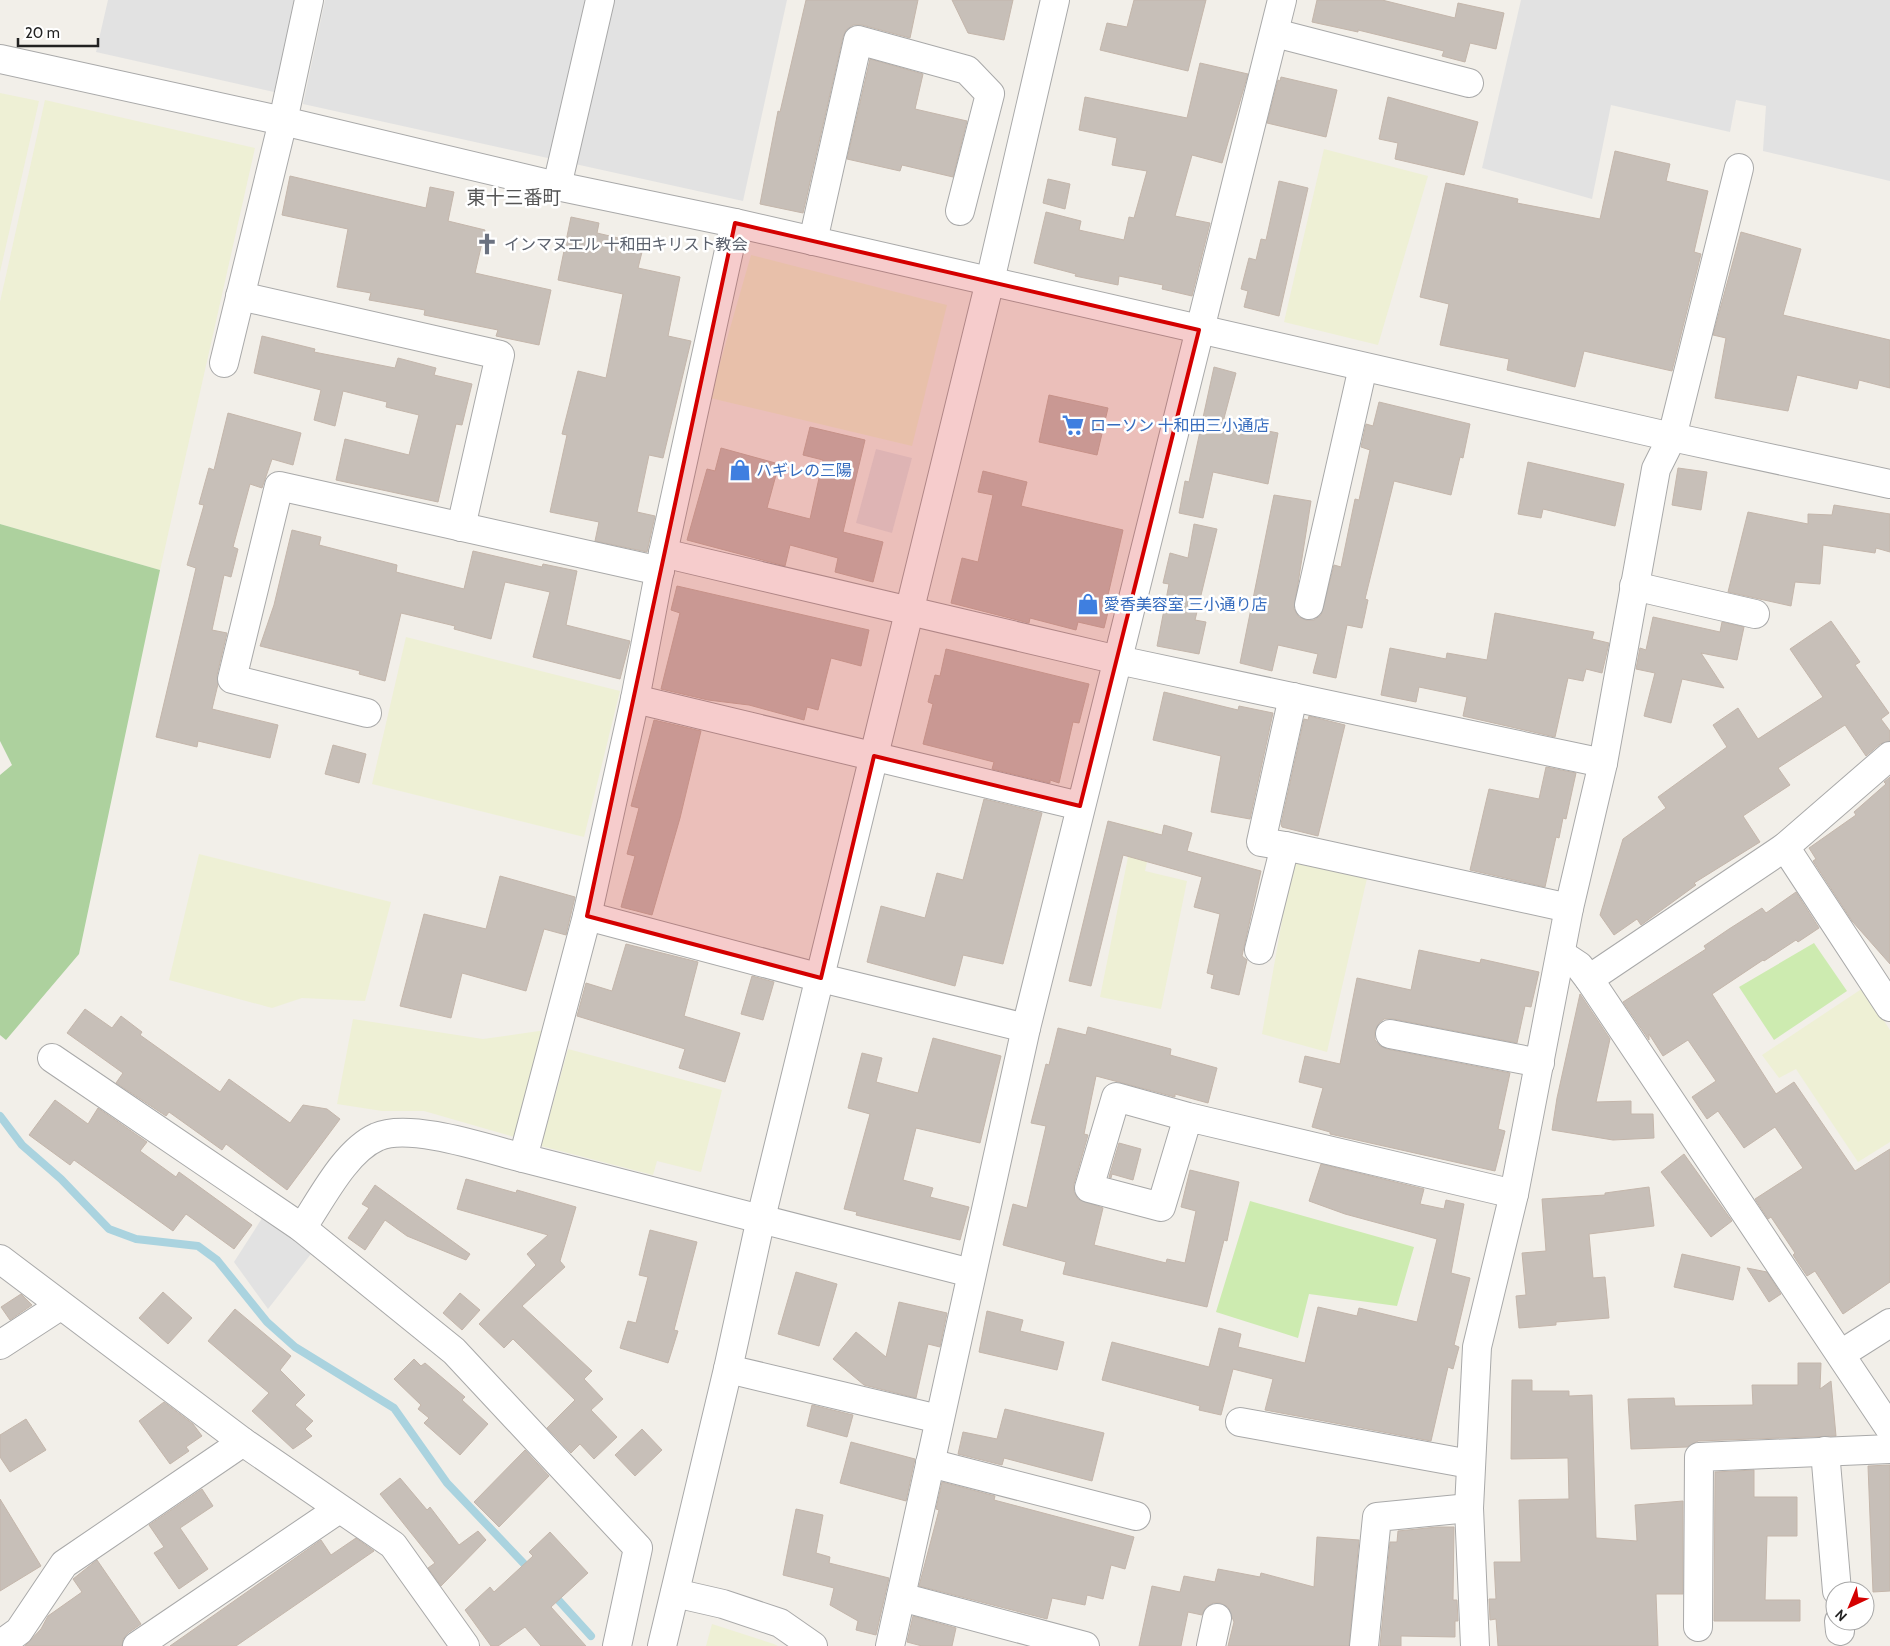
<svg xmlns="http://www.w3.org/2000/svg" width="1890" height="1646" font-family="Cabin,'Noto Sans JP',sans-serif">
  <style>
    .farmland { fill: #eef0d5 }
    .grass { fill: #cdebb0 }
    .forest { fill: #add19e }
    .parking { fill: #e2e2e2 }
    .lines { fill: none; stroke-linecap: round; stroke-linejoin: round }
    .stream { stroke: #aad3df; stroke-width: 8 }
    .building { fill: #c7bfb8; stroke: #c4b6ab }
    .minor-casing { stroke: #a9a9a9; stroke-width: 30 }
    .minor { stroke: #fff; stroke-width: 28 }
    .marked { fill: #d40000; fill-opacity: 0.2; stroke: #d40000; stroke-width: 4; stroke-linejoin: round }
    .labels { text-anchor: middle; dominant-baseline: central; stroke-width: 5; stroke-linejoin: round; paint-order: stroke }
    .worship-label { font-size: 16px; fill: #5b616d; stroke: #fff; text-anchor: start }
    .shop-label { font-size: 16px; fill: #366cbe; stroke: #fff; text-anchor: start }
    .quarter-label { font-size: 19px; fill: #555; stroke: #fff }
  </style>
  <rect width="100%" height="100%" fill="#f2efe9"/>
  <!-- farmland -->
  <g class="farmland">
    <path d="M0,93L39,101L0,272Z"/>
    <path d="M45,100L255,148L160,570L0,524V302Z"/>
    <path d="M1324,149L1428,176L1378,345L1284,322Z"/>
    <path d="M751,255L947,305L912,446L710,398Z"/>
    <path d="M406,637L620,691L584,837L372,784Z"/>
    <path d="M1134,827L1154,831L1145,871L1187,881L1161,1009L1100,997Z"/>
    <path d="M199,854L391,902L365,1001L302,998L272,1008L169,980Z"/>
    <path d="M1293,858L1368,874L1327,1052L1262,1034Z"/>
    <path d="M1863,988L1890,1030V1142L1858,1162L1796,1069L1779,1078L1762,1055Z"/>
    <path d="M353,1019L483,1039L546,1030L518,1138L424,1111H382L337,1104Z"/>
    <path d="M568,1049L722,1090L701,1172L657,1161L653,1175L541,1146Z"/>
    <path d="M712,1624L774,1644L778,1646H706Z"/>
  </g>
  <!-- grass -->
  <g class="grass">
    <path d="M1814,943L1847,991L1774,1040L1739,987Z"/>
    <path d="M1250,1201L1414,1247L1397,1306L1309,1294L1298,1338L1216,1312Z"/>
  </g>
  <!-- forest -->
  <path class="forest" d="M0,524L160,570L79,954L6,1040L0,1035V775L12,765L0,741Z"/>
  <!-- parking -->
  <g class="parking">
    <path d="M108,0H295L274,92L96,52Z"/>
    <path d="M325,0H787L743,201L303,104Z"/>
    <path d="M1521,0H1890V181L1763,151L1766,106L1736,100L1730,132L1611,105L1592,199L1482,168Z"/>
    <path d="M876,449L912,458L892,533L856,523Z"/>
    <path d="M266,1212L314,1250L268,1309L234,1262Z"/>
  </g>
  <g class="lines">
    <!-- stream -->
    <g class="stream">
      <path d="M0,1116L22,1145L61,1179L109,1229L136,1239L198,1246L217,1260L267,1322L295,1347L394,1408L447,1483L530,1570"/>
      <path d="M552,1593L591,1636"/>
    </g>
  </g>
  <!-- building -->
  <g class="building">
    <path d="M806,0H918L910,38L862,25H853L846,30L843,37L803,213L760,204L778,111L780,112Z"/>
    <path d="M952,0H1013L1004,40L968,33Z"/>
    <path d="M1134,0H1206L1188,71L1100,50L1107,23L1127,27Z"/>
    <path d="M1317,0H1382L1455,18L1458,3L1504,13L1496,49L1470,43L1465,62L1442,56L1444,51L1358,30V32L1312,22Z"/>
    <path d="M870,59L923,74L915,109L967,121L953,177L902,165L900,171L847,159Z"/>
    <path d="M1200,63L1248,74L1222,163L1192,155L1175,216L1210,223L1192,296L1162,289L1163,285L1119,276L1118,285L1075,276L1076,274L1034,263L1046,212L1081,221L1079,230L1124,240L1129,217L1134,218L1147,171L1112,165L1117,138L1079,130L1085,97L1187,118Z"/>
    <path d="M1281,77L1337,90L1326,137L1267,123L1278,80L1280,81Z"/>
    <path d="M1388,97L1478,122L1464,175L1395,159L1398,143L1379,139Z"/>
    <path d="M1615,151L1670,164L1666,181L1708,191L1694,252L1701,254L1672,371L1584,351L1575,387L1507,370L1509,359L1440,345L1449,304L1420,297L1446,183L1518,199L1517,203L1600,219Z"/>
    <path d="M290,176L426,208L430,187L454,192L448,221L485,230L475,273L551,290L539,345L496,336L498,330L424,315L425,310L369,300L371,293L337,287L348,229L282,215Z"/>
    <path d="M1048,179L1070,184L1065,209L1043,203Z"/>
    <path d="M1279,181L1308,188L1279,316L1244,307L1248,291L1241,289L1249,258L1256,260L1261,239L1266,240Z"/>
    <path d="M571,217L599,223L597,233L644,244L638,268L680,277L668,336L691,341L663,458L649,455L637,512L655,516L647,552L595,541L599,522L550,512L567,435L562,434L578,371L606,378L623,294L558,280Z"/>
    <path d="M1741,232L1801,249L1783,315L1890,340V388L1859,380L1857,389L1797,375L1788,411L1715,398L1726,338L1713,335Z"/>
    <path d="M262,336L315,349L314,352L395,368L398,358L436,368L434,375L472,384L462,425L456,424L438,502L336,480L345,439L409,455L419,415L386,407L387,402L343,391L335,426L314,420L321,390L254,373Z"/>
    <path d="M1214,367L1236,373L1223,422L1278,433L1268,484L1213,472L1203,518L1179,513L1185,481L1189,482Z"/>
    <path d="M1049,395L1108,408L1097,455L1039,442Z"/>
    <path d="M1379,402L1470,424L1463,458L1460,457L1451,495L1394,481L1365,599L1368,600L1362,628L1347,625L1336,678L1313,673L1318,654L1278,645L1272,671L1240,663L1274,495L1311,501L1294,609L1299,617L1306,620H1314L1321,615L1334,565L1341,567L1355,499L1359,500L1370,450L1361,447L1366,424L1373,426Z"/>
    <path d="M228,413L301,433L293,465L272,459L262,488L250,484L233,547L238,549L231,577L224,575L212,630L227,633L217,675L218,684L212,709L278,725L270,758L198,741L197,747L156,737L196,568L187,565L204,505L199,504L209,468L214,470Z"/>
    <path d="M810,427L865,440L843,532L883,542L873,582L835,572L838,558L790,545L785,566L687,540L707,469L715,471L721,448L779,464L767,508L810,519L823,460L803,455Z"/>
    <path d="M1528,462L1624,484L1615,526L1543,509L1541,518L1518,514Z"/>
    <path d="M1678,468L1707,472L1701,510L1672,505Z"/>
    <path d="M983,471L1027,482L1021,506L1123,530L1108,595L1112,596L1104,628L1078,622L1076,630L1030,618L1029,623L951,603L962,558L978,562L993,495L978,492Z"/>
    <path d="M1834,505L1890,514V552L1876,548L1875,553L1823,545L1820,584L1795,582L1791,606L1728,592L1748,512L1808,524V514L1832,515Z"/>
    <path d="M1194,524L1217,529L1195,620L1206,622L1199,654L1157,646L1169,584L1163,583L1170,553L1188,558Z"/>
    <path d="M292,530L321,537L319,545L397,565L396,572L464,589L473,551L542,567L543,564L577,571L566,625L630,641L620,679L533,657L550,592L505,582L491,639L454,629L455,626L401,613L385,681L359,674L360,671L260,646L274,605Z"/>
    <path d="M677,586L869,630L861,666L831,658L818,710L807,707L804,720L749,705L708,700L661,689L680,613L671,610Z"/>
    <path d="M1495,613L1594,632L1592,639L1609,643L1602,673L1586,669L1583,681L1568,678L1555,737L1463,716L1467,697L1419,687L1416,702L1381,695L1390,648L1446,659L1447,653L1487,660Z"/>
    <path d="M1653,617L1720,632L1722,622L1744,627L1737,660L1701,653L1724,688L1682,679L1671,723L1644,716L1655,673L1636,669L1640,648L1646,650Z"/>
    <path d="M1831,621L1860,662L1855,665L1889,713L1881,719L1890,731V741L1880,744L1866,756L1845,725L1778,768L1790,785L1743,816L1760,842L1694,883L1696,885L1641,925L1637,919L1614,935L1600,915L1623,839L1666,808L1658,797L1727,747L1713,725L1738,708L1758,739L1823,697L1790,649Z"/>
    <path d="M946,649L1089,684L1079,723L1073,722L1059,783L1050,780V783L992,769L994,762L923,744L933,704L928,702L935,675L940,676Z"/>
    <path d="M1164,692L1238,710L1239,706L1273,713L1250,819L1211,812L1221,756L1153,740Z"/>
    <path d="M1309,716L1345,725L1318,836L1282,827L1281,824L1304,719L1308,720Z"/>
    <path d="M654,720L701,731L680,818L652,915L621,907L635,856L627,854L639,808L631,806Z"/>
    <path d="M333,745L366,754L359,783L325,774Z"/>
    <path d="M1546,767L1576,773L1566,819L1563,818L1559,838L1556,837L1545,887L1470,870L1489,789L1539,799Z"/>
    <path d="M1890,777V964L1852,921L1813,861L1816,859L1809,848L1856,815L1854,812L1886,784L1884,782Z"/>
    <path d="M984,799L1042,813L1003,964L963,955L955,986L867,962L881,906L925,918L937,873L963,880Z"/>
    <path d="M1108,821L1162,835L1164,825L1192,833L1187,851L1261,871L1242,956L1247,960L1239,995L1211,988L1214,975L1207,973L1220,914L1194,907L1202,877L1123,855L1091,986L1069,981Z"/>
    <path d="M500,876L575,897L566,935L544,929L526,991L462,973L451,1018L400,1006L424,914L486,929Z"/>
    <path d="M1796,892L1819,928L1798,942L1796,940L1764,961L1763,960L1712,994L1776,1094L1794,1082L1855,1171L1890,1149V1282L1843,1314L1815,1271L1807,1276L1793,1255L1795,1253L1771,1217L1768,1219L1755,1199L1803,1168L1775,1127L1744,1148L1718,1111L1707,1119L1692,1097L1716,1081L1688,1040L1663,1056L1649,1034V1040L1623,1002L1706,949L1704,946L1729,929L1762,908L1766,913Z"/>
    <path d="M626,944L698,962L684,1016L740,1033L725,1082L679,1068L685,1049L577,1016L586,983L612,991Z"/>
    <path d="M1419,950L1480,963L1481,959L1539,972L1531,1007L1525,1006L1517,1043L1393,1019H1384L1379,1023L1375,1031V1040L1380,1046L1387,1049L1510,1073L1498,1129L1505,1131L1495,1171L1330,1134V1132L1312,1127L1323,1088L1299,1082L1305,1056L1340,1064L1357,978L1411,990Z"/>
    <path d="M752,976L774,982L763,1020L741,1014Z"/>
    <path d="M1580,994L1610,1039L1596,1102L1631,1101V1114H1653L1654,1138L1613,1140L1552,1130L1557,1098Z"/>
    <path d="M85,1009L112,1028L121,1016L142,1032L140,1035L220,1092L229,1079L290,1123L303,1105L327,1109L340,1119L287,1190L226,1144L222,1150L169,1112L166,1116L116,1083L123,1073L67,1033Z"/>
    <path d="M1088,1027L1171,1049L1170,1055L1217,1068L1208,1103L1175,1094V1097L1096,1076L1084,1134L1088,1135L1074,1184V1192L1078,1199L1103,1208L1094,1245L1166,1263L1167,1259L1185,1263L1196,1211L1181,1207L1190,1170L1239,1182L1227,1241L1224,1240L1207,1307L1063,1274L1066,1262L1003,1245L1013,1204L1027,1208L1046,1126L1031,1123L1046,1064L1049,1065L1058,1028L1086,1035Z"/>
    <path d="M933,1038L1001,1056L980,1143L916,1128L903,1180L933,1188L930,1197L969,1207L960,1240L856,1215L857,1212L844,1209L870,1114L848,1108L862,1053L882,1058L876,1082L918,1093Z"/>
    <path d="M55,1100L88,1124L98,1108L147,1142L140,1151L176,1177L179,1172L252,1225L234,1249L186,1214L173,1231L74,1160L70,1165L29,1135Z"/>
    <path d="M1119,1143L1141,1149L1133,1180L1112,1174L1111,1178L1109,1177Z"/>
    <path d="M1684,1154L1732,1221L1711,1237L1661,1172Z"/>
    <path d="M1321,1164L1424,1189L1420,1204L1444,1209L1446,1200L1464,1204L1451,1273L1470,1278L1454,1345L1459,1347L1453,1369L1448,1367L1431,1441L1265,1410L1273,1379L1233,1369L1221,1415L1199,1410L1200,1406L1102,1380L1112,1342L1209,1367L1219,1328L1241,1334L1238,1347L1305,1363L1318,1307L1357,1316L1359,1308L1417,1322L1437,1239L1345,1214L1309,1201Z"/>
    <path d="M466,1179L516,1193L517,1190L576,1207L560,1261L565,1267L522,1306L592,1371L584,1379L603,1399L591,1410L617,1437L594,1459L580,1444L571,1453L547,1428L575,1400L513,1339L504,1348L479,1324L536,1265L527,1254L548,1235L457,1209Z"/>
    <path d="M375,1185L470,1254L466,1260L407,1236L385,1220L365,1250L348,1238L369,1208L362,1204Z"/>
    <path d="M1649,1187L1654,1226L1589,1234L1593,1278L1605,1277L1609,1318L1556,1322V1325L1519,1328L1516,1296L1526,1295L1522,1253L1546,1251L1542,1199L1605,1195V1193Z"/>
    <path d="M650,1230L697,1242L674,1330L678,1331L668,1363L620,1348L628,1321L636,1323L648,1277L639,1275Z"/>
    <path d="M1682,1254L1740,1267L1733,1300L1674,1287Z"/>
    <path d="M1747,1268L1767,1272L1781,1294L1769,1302Z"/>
    <path d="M796,1272L837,1284L819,1346L778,1334Z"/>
    <path d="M163,1292L192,1318L168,1344L139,1318Z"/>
    <path d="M460,1293L480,1310L462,1330L443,1313Z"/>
    <path d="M21,1294L32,1305L10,1320L1,1307Z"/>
    <path d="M899,1302L947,1313L940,1347L928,1344L916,1398L864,1385L833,1359L856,1332L886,1357Z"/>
    <path d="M235,1309L291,1356L280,1370L305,1395L295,1405L313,1421L305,1429L312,1436L293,1449L252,1411L269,1393L208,1341Z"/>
    <path d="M987,1311L1023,1320L1020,1331L1064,1342L1057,1370L979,1352Z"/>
    <path d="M414,1359L421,1366L425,1363L465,1397L462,1400L488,1424L460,1455L424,1423L429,1418L418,1409L421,1405L394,1379Z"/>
    <path d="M1798,1363H1821L1820,1389L1831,1381L1836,1436L1698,1441L1687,1447L1631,1449L1628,1399L1674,1398L1675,1406L1753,1405L1752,1385H1798Z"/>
    <path d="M1512,1380H1532V1391H1569V1396L1592,1395L1596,1538L1637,1541L1635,1505L1683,1501V1594H1656L1658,1646H1498L1496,1619L1490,1620L1489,1599H1496L1494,1562H1521L1519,1500L1569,1499L1568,1458L1511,1459Z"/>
    <path d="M164,1402L193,1424L202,1436L186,1447L189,1451L170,1464L139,1421Z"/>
    <path d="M812,1405L853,1415L847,1437L807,1426Z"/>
    <path d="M1005,1409L1104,1433L1092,1481L1004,1458L1002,1465L958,1454L963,1432L997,1439Z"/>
    <path d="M26,1419L46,1450L10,1472L0,1457V1435Z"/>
    <path d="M642,1429L662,1450L635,1476L615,1455Z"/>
    <path d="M851,1442L915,1459L906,1501L840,1483Z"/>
    <path d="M525,1450L549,1476L499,1527L474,1502Z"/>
    <path d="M1890,1465V1591L1873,1592L1868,1466Z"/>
    <path d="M1754,1470V1497H1797V1536H1767L1765,1600H1800V1621H1714L1715,1472Z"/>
    <path d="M400,1478L427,1510L430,1507L459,1545L478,1531L486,1540L441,1586L428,1568L435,1563L380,1494Z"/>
    <path d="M942,1482L995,1496L994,1500L1134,1537L1125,1569L1111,1565L1103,1599L1087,1595L1085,1605L1052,1598L1047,1619L919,1586L939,1510L936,1509Z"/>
    <path d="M202,1489L213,1506L180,1528L208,1569L179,1589L154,1553L164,1547L149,1525Z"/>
    <path d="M0,1499L41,1566L0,1591Z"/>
    <path d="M796,1509L823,1515L816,1553L830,1557L829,1563L889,1578L876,1635L856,1630L858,1621L830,1605L834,1588L783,1575Z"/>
    <path d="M1437,1527H1454L1453,1600H1457L1458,1621H1455V1637L1401,1636V1646H1380L1390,1542H1397L1398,1531Z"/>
    <path d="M550,1532L588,1573L551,1607L586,1646H541L525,1627L498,1646H491L465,1610L490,1587L494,1592L533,1556L529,1552Z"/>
    <path d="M1317,1537L1359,1540L1349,1646H1228L1234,1622L1228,1607L1220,1603H1213L1206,1607L1202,1615L1188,1612L1181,1646H1139L1152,1586L1180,1592L1184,1576L1215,1582L1218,1569L1260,1577L1261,1573L1314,1587Z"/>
    <path d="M356,1538L374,1551L236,1646H170L321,1540L331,1555Z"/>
    <path d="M97,1560L141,1624L128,1633L123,1639L122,1646H25L41,1629L48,1616L82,1592L73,1579Z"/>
    <path d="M913,1616L956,1628L952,1646H922L907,1642Z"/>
  </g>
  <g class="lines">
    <!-- minor casing -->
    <g class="minor-casing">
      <g id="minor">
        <path d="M1275,33L1469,83"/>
        <path d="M0,59L283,121L557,186L735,223L1672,437L1890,484"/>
        <path d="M557,186L600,0"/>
        <path d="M735,223L663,553L635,699L587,916L523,1158L971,1273"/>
        <path d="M813,241L858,40L967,70L990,94L960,211"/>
        <path d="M240,296L500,355L461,527"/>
        <path d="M224,363L283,121L309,0"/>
        <path d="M663,553L1118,660L1603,763"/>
        <path d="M1634,586L1755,614"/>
        <path d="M1309,605L1363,367"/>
        <path d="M635,699L1080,806"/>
        <path d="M367,713L232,679L279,486L660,571"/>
        <path d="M1285,846L1261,842L1293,697"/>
        <path d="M1785,847L1890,1007"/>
        <path d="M587,916L821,978L1026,1028"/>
        <path d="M1259,950L1285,846L1569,908"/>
        <path d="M1561,954L1579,966L1589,979L1890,1429"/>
        <path d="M1589,979L1785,847L1890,756"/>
        <path d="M1390,1034L1540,1063"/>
        <path d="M52,1058L302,1228L454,1351L638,1548L617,1646"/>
        <path d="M1188,1117L1161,1207L1089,1188L1116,1097L1188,1117L1514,1194"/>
        <path d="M302,1228C321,1200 345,1151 377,1137C409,1122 488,1149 523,1158"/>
        <path d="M0,1259L243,1442L393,1545L465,1646"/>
        <path d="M0,1345L60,1306"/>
        <path d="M1841,1354L1890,1323"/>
        <path d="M728,1369L939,1419"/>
        <path d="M1240,1422L1470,1464"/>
        <path d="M1825,1451L1837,1591"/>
        <path d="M930,1463L1136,1516"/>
        <path d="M675,1593L723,1604L780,1623L813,1646"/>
        <path d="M901,1597L1085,1646"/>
        <path d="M1839,1621L1840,1631"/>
        <path d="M1698,1627L1699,1457L1890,1449"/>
        <path d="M0,1645L19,1631L64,1564L243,1442"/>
        <path d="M137,1646L339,1509"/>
        <path d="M662,1646L728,1369L761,1218L990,281L1055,0"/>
        <path d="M890,1646L1026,1028L1282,0"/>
        <path d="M1211,1646L1217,1618"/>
        <path d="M1364,1646L1377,1517L1469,1508"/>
        <path d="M1475,1646L1469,1508L1477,1347L1514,1194L1569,908L1603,763L1656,469L1672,437L1739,168"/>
      </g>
    </g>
    <!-- minor -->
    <use href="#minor" class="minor"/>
  </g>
  <!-- marked area -->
  <path class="marked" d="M735,223L1199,330L1080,806L874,756L821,978L587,916Z"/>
  <!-- icons -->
  <defs>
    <g id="church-bare" transform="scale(1.725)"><path d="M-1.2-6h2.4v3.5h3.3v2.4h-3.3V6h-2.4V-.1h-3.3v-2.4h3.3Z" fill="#6b7280" stroke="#fff" stroke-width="2.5" paint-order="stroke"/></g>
    <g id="supermarket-bare" transform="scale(1.725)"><path d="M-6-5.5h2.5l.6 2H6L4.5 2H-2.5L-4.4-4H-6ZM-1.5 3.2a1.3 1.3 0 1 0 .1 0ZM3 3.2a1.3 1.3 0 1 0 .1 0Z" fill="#3f7fe0" stroke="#fff" stroke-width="2.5" paint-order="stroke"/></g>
    <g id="shop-bare" transform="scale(1.725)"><path d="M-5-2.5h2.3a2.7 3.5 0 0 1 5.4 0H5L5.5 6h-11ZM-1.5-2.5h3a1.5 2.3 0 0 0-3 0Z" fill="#3f7fe0" stroke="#fff" stroke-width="2.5" paint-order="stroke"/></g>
  </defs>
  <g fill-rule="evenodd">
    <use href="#church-bare" x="487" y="244"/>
    <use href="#supermarket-bare" x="1073" y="425"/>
    <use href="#shop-bare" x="740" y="470"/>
    <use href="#shop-bare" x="1088" y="604"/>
  </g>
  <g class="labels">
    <!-- worship labels -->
    <g class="worship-label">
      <text x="504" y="244">インマヌエル 十和田キリスト教会</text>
    </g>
    <!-- shop labels -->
    <g class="shop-label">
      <text x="1090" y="425">ローソン 十和田三小通店</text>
      <text x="756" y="470">ハギレの三陽</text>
      <text x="1104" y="604">愛香美容室 三小通り店</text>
    </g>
    <!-- quarter labels -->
    <g class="quarter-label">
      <text x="514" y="197">東十三番町</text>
    </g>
  </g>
  <!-- north arrow -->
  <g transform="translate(1850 1606) rotate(224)"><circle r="24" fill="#ffffff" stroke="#a7a7a7"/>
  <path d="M0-4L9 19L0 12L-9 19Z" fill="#d40000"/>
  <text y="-8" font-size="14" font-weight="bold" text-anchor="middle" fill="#222222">N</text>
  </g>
  <!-- scale -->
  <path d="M18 38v8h80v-8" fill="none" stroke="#222222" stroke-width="2.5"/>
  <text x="25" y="38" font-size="15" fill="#222222" stroke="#ffffff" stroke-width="4" paint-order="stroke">20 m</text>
</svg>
